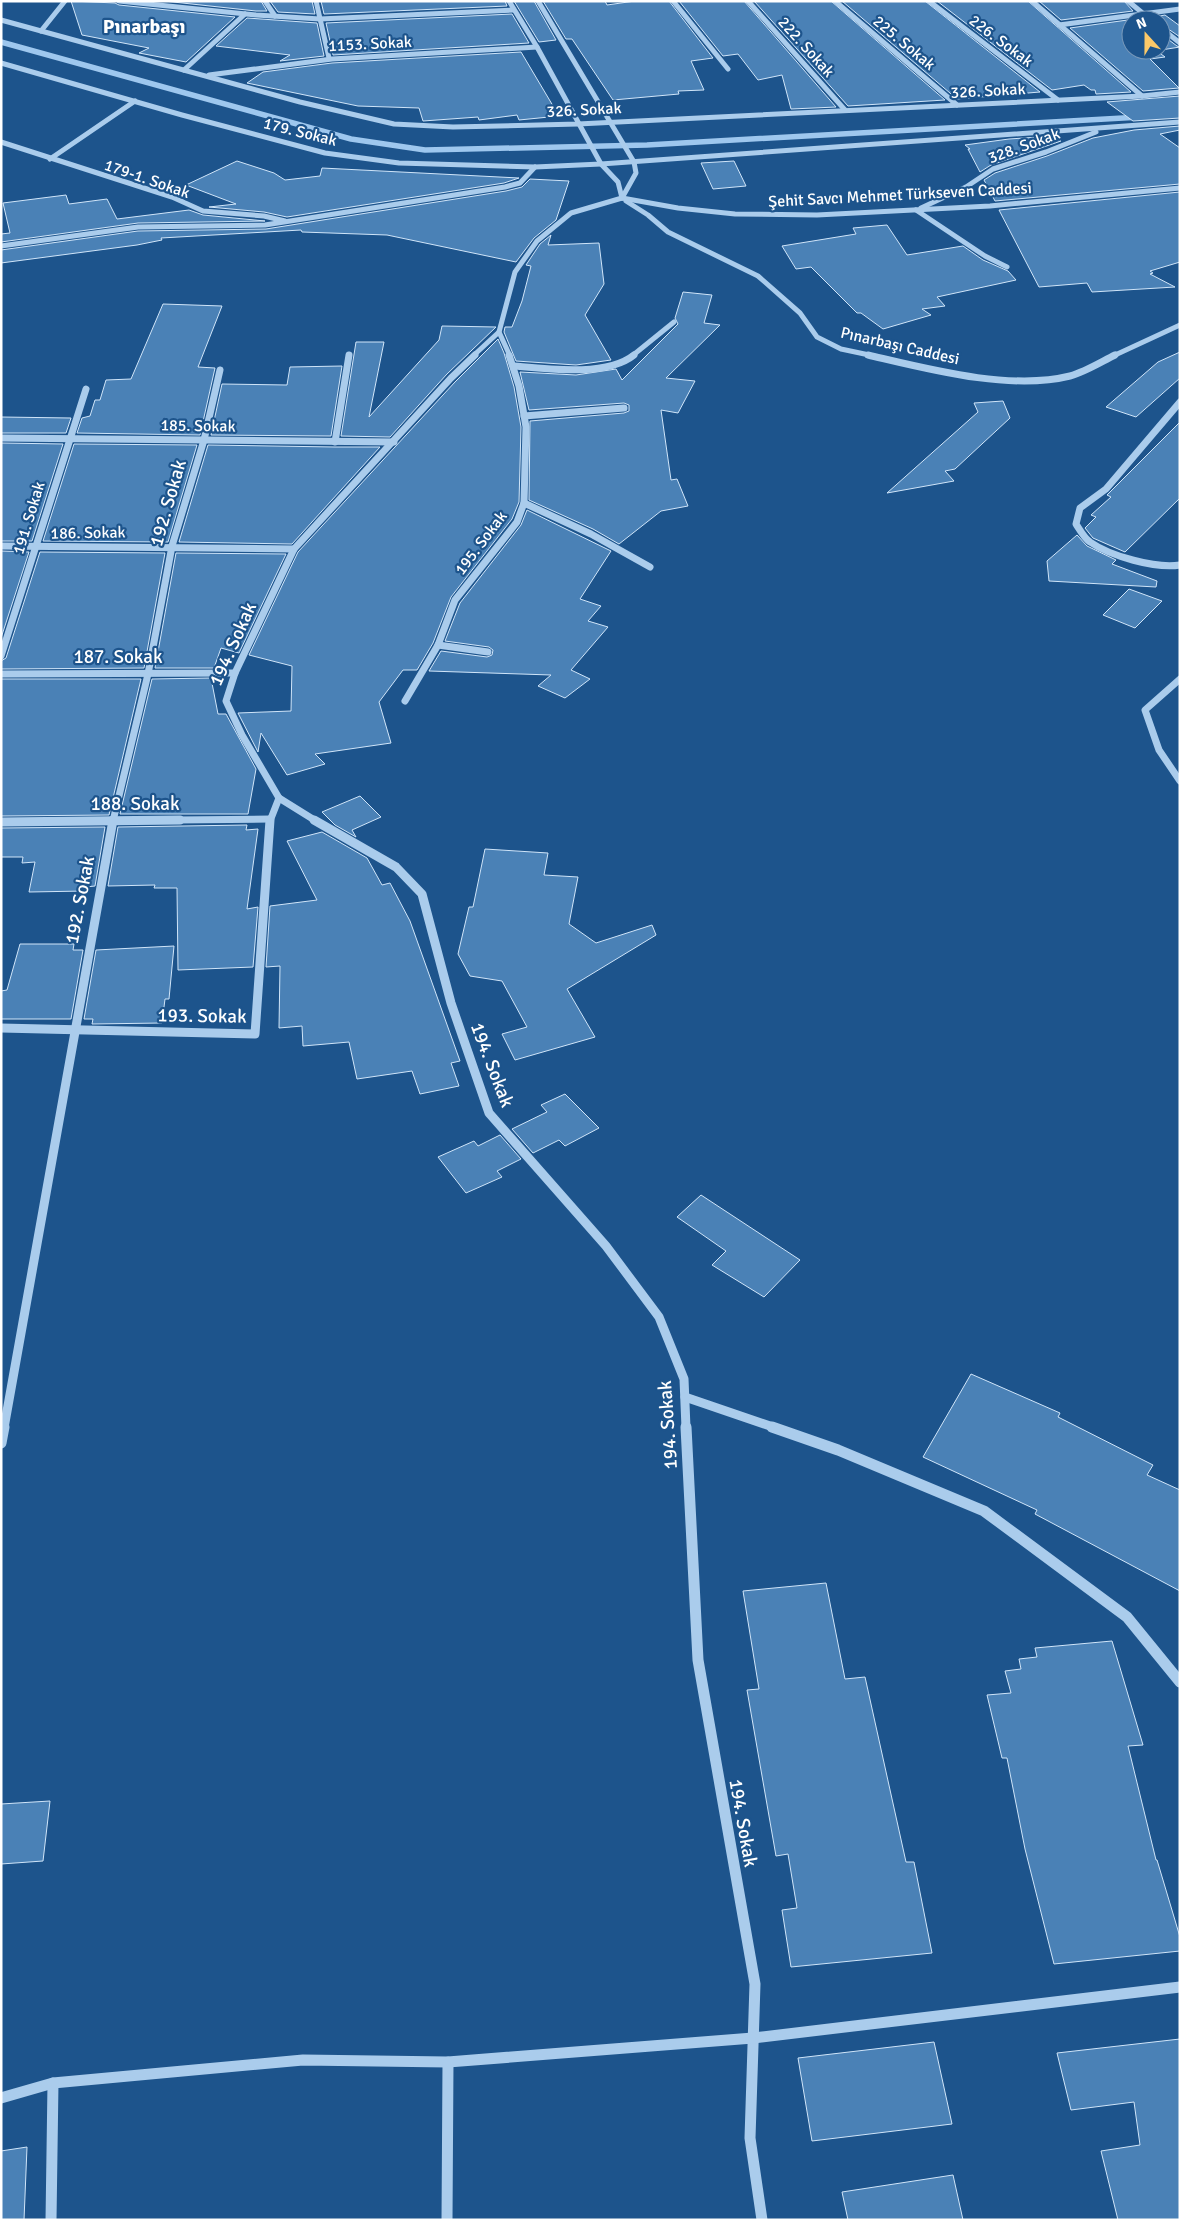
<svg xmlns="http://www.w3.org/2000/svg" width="1181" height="2221" font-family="Signika,sans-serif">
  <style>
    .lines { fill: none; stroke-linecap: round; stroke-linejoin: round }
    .stream { stroke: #9ec7ee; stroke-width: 5.5 }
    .building { fill: #4a81b6; stroke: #d0e5f9 }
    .minor-far3 { stroke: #aaccec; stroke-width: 5 }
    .minor-far2 { stroke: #aaccec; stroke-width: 7 }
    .minor-far1 { stroke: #aaccec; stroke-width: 9 }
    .minor { stroke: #aaccec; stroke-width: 11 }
    .labels { text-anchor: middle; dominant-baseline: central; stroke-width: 4.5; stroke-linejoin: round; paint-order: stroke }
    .far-street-label { font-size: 16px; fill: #fff; stroke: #1d548c }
    .street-label { font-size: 19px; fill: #fff; stroke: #1d548c }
    .far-district-label { font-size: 20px; font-weight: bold; fill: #fff; stroke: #1d548c }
  </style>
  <rect width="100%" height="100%" fill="#1d548c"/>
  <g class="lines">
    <!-- stream -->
    <path class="stream" d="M1,42L351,139L425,150L647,145L1141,117"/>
  </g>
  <!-- building -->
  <g class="building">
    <path d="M71,1L115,3L119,5L235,17L186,62L139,53L149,48L82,35Z"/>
    <path d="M164,1H261L267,11H256Z"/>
    <path d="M270,1H312L315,14L278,12Z"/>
    <path d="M321,1H505L507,6L324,14Z"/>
    <path d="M514,1H534L556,40L539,42Z"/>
    <path d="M543,1H605L607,5L635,1H669L713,58L691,61L704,90L678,91L679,94L613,100L572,39H566Z"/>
    <path d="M679,1H744L836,107L791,109L782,75L758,80L738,54L723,56Z"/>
    <path d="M754,1H831L945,100L848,106Z"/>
    <path d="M842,1H925L1040,92L957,99Z"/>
    <path d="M937,1H1028L1131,92L1096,94L1095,90H1091L1084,85L1052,90Z"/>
    <path d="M1039,1H1124L1133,11L1061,20Z"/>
    <path d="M512,14L529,43L333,55L326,23Z"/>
    <path d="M1165,15L1180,26V37L1161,24V20H1155L1154,17Z"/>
    <path d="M247,18L317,23L324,56L280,61L290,55L216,46Z"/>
    <path d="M1142,18L1144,20H1131V50H1161L1157,51L1165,57L1150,59L1179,88L1143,91L1070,28Z"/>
    <path d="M1161,34L1177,46L1180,47L1161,50Z"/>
    <path d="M521,52L559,116L519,120L517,115L479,120L478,117L423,121L419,108L358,106L247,83L263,72L332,63Z"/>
    <path d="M1180,96V118L1133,121L1107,102Z"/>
    <path d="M1180,126V130L1160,134L1180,148V184L995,201L984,180L995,173L1047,156L1093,138L1134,130Z"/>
    <path d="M1054,136L1061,141L991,165L980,172L968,149H970L965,145L1009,139Z"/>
    <path d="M237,161L274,173L285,180L320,176L322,168L519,178L504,183L287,217L264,212L209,207L236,204L186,185Z"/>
    <path d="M734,161L746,186L713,189L701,163Z"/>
    <path d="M530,179L569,181L556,220L534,238L516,262L387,235L302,232L301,230L161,238L162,240L137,245L1,263V250L138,231L266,229L506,191L522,187Z"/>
    <path d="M1180,192V262L1150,271L1153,273L1150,274L1175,287L1092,292L1087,283L1039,287L999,210Z"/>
    <path d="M66,195L69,204L107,199L117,219L189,210L203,215L265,221L138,223L1,242V234L10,233L3,203Z"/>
    <path d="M887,225L907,255L963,246L983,260L1008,271L1016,280L937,297L945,306L922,309L931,315L883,329L861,313H857L811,267L796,269L782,246L856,234L853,228Z"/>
    <path d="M551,235L548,245L599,243L604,284L585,315L611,360L576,365L516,361L504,332L505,327H512L522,301L531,266L526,265L540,244Z"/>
    <path d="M683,292L712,295L704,323L720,325L666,378L695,381L678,413L661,410L671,480L677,479L688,506L661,511L619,544L593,529L529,500L530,421L624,413L629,411V405L624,403L529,410L520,372L576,375L616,369L622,380L678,324L675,318Z"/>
    <path d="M163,304L222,306L198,367L215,368L200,435L77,433L82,418L90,416L95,400H100L106,380L131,379Z"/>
    <path d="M442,326L496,327L447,374L390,437L341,436L356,342H384L369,417L439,340Z"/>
    <path d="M498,339L504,353L514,387L521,427L519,502L512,519L451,597L433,643L417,670H403L379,702L391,743L315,754L325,764L287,775L261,733L258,752L238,713L291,711L292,666L249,655L298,552L455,382Z"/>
    <path d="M1180,352V378L1136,417L1106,407L1158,362Z"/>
    <path d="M342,366L331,436L211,435L222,384L287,385L290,367Z"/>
    <path d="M1003,401L1010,418L955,469L945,471L954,481L887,493L978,412L974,403Z"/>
    <path d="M1,417L71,418L66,433H1Z"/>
    <path d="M1180,422V498L1125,552L1093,538L1085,528L1096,517L1091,515L1111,497L1107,495Z"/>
    <path d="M1,443L63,444L32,541H1Z"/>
    <path d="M74,444L197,445L168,542L43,541Z"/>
    <path d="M208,445L335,447H380L292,544L179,542Z"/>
    <path d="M527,510L611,551L580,599L601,606L588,621L608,627L571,670L590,679L565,698L538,686L551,675L429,671L441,651L487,657L492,655L493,650L489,647L445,641L460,603L521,525Z"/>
    <path d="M1077,535L1087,546L1116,560L1112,564L1157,581L1156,587L1049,581L1047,561Z"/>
    <path d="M1,551L29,552L1,638Z"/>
    <path d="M40,552L165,553L144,668L1,669V661L6,658Z"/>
    <path d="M176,553L286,554L239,653L221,648L214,668H155Z"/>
    <path d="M1129,589L1162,601L1135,628L1103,615Z"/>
    <path d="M211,678L218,714H226L256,769L248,814H120L152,679Z"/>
    <path d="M1,679H141L109,815L1,816Z"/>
    <path d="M360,796L381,817L352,830L356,837L335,825L322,812Z"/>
    <path d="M247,825L246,830L258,829L247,909L258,907L253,967L178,970L177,888H154L155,885L108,886L118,827Z"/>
    <path d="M105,827L95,886L86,887L85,891L29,892L35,862L22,863L23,857H1V828Z"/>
    <path d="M322,832L367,858L382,885L390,883L410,921L460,1061L451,1063L459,1086L420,1094L412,1071L357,1079L349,1042L303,1046L302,1026L279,1028L280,966L266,967L270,906L317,900L287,841Z"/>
    <path d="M485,849L548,853L544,875L578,877L569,924L596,943L652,925L656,935L567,989L595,1037L515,1060L502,1034L527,1027L502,981L470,976L458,954L469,907H473Z"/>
    <path d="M20,944H74L73,950H83L71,1019H1V991L7,990Z"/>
    <path d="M174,946L169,999H165L162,1023L92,1024L93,1019H84L96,950Z"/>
    <path d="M565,1094L599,1128L565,1146L559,1140L533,1153L512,1129L547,1112L541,1105Z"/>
    <path d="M500,1135L521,1159L497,1171L502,1177L466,1193L438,1157L474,1141L478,1146Z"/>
    <path d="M701,1195L800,1260L764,1297L712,1265L726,1251L677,1217Z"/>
    <path d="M971,1374L1060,1413L1058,1417L1153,1465L1147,1475L1180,1490V1591L1035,1514L1037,1510L923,1457Z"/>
    <path d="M826,1583L845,1679L865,1677L906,1862H914L932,1953L791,1967L782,1910L797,1908L788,1854L776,1856L747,1690L759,1689L743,1591Z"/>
    <path d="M1112,1641L1143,1745L1128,1746L1156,1860H1157L1180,1937V1951L1054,1964L1025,1849L1007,1758H1002L987,1695L1011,1693L1005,1671L1021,1669L1019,1659L1037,1657L1035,1648Z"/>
    <path d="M50,1801L43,1861L1,1864V1804Z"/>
    <path d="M1180,2039V2220H1118L1101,2151L1140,2145L1134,2102L1071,2110L1057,2053Z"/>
    <path d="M934,2042L952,2124L812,2141L798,2058Z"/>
    <path d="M27,2147L24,2220H1V2151Z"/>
    <path d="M953,2175L963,2220H848L842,2192Z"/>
  </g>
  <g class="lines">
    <!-- minor-far3 -->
    <g class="minor-far3">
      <path d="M119,1L256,15L320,19L513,10"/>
      <path d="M265,1L275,16"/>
      <path d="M316,1L329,58"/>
      <path d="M509,1L537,47L601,164L618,182L622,198"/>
      <path d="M538,1L634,162L636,173L622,198"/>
      <path d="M673,1L728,69"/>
      <path d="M748,1L845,110"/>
      <path d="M835,1L957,105"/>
      <path d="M929,1L1058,100"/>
      <path d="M1032,1L1142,96"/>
      <path d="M1128,1L1151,20"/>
      <path d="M1,20L300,102L394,124L453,127L578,124L1142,96L1180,92"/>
      <path d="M1059,25L1180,9"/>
      <path d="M1161,28L1180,43"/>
      <path d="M41,31L65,1"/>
      <path d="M1,63L182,115L325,153L399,163L535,167L601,164L1180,122"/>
      <path d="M184,70L245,14"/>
      <path d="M209,75L332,59L537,47"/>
      <path d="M1,142L172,197L203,211L264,216L285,221"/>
      <path d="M50,159L135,101"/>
      <path d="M626,201L648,215L668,232L758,276L800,313L817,337L841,349L874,356"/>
      <path d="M921,208L966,187L993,169L1046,152L1096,132"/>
      <path d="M916,210L985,256L1007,267"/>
      <path d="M1,246L138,227L265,225L505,187L520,183L535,167"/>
      <path d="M499,332L510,356"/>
      <path d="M473,356L499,332L515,272L537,241L571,213L622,198L678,208L735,214L817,215L990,206L1180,188"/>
      <path d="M632,356L674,322"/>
      <path d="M1113,356L1180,325"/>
    </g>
    <!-- minor-far2 -->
    <g class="minor-far2">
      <path d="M868,355C928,369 1010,391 1070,376C1085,372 1101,362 1115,355"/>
      <path d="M514,366C547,369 607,377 634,355"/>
      <path d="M1180,402L1106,489L1080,508L1076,524C1080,530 1084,538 1090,542C1110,556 1156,569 1180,565"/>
      <path d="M524,416L624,408"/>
      <path d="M1,438L394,442"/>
      <path d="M335,442L349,355"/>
      <path d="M524,503L591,534L650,567"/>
      <path d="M1,546L294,549"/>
      <path d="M438,645L488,652"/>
      <path d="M1,656L86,389"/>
      <path d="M1,674L235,673"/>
      <path d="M1180,679L1145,710L1159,750L1180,781"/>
      <path d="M405,701L438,645L455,600L517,522L524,503L526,427L519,386L509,355"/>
      <path d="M68,821L270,819"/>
      <path d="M113,821L148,674L172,546L204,440L220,370"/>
      <path d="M270,821L279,798"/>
      <path d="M316,821L279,798L242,735L226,701L235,673L294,549L451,378L475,355"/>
    </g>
    <!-- minor-far1 -->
    <g class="minor-far1">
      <path d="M314,820L396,867L422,894L451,1003L489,1113L606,1246L659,1317L684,1379L686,1428"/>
      <path d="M1,822L180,820"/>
      <path d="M1,1028L255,1034L270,820"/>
      <path d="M685,1397L776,1428"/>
      <path d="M4,1428L113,820"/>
    </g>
    <!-- minor -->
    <g class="minor">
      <path d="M686,1427L698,1660L755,1984L750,2138L762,2220"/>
      <path d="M772,1427L838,1450L984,1511L1127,1617L1180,1682"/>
      <path d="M1,1443L4,1427"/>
      <path d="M1,2098L53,2083L303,2060L448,2062L753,2038L1180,1987"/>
      <path d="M51,2220L53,2083"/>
      <path d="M447,2220L448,2062"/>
    </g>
  </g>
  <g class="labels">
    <!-- far-street labels -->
    <g class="far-street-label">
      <text transform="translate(1001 41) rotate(37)">226. Sokak</text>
      <text transform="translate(904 43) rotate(40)">225. Sokak</text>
      <text transform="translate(370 44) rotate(-3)">1153. Sokak</text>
      <text transform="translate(806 47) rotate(48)">222. Sokak</text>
      <text transform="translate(988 91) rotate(-3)">326. Sokak</text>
      <text transform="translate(584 110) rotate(-3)">326. Sokak</text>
      <text transform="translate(300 132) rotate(14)">179. Sokak</text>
      <text transform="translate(1024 146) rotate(-20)">328. Sokak</text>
      <text transform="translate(147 179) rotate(19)">179-1. Sokak</text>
      <text transform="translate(900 195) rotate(-3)">Şehit Savcı Mehmet Türkseven Caddesi</text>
      <text transform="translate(900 346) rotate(13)">Pınarbaşı Caddesi</text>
      <text transform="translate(198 426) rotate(1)">185. Sokak</text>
      <text transform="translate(29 518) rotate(-73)">191. Sokak</text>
      <text transform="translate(88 533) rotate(-1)">186. Sokak</text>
      <text transform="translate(481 543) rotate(-53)">195. Sokak</text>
    </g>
    <!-- street labels -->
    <g class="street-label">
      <text transform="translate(168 503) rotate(-74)">192. Sokak</text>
      <text transform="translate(233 644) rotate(-66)">194. Sokak</text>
      <text x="118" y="657">187. Sokak</text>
      <text x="135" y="804">188. Sokak</text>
      <text transform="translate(80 900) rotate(-79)">192. Sokak</text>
      <text transform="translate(202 1016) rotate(1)">193. Sokak</text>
      <text transform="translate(492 1065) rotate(69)">194. Sokak</text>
      <text transform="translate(668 1425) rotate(-94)">194. Sokak</text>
      <text transform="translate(743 1823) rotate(80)">194. Sokak</text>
    </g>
    <!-- far-district labels -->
    <g class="far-district-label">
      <text x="144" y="26">Pınarbaşı</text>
    </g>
  </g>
  <!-- border -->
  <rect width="1181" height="2221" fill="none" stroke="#ffffff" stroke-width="5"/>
  <!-- north arrow -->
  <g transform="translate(1146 35) rotate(339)"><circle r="24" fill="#1d548c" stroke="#7798ba"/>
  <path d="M0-4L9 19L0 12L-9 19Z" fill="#fcc969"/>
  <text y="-8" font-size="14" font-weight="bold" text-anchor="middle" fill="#ffffff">N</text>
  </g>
</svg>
